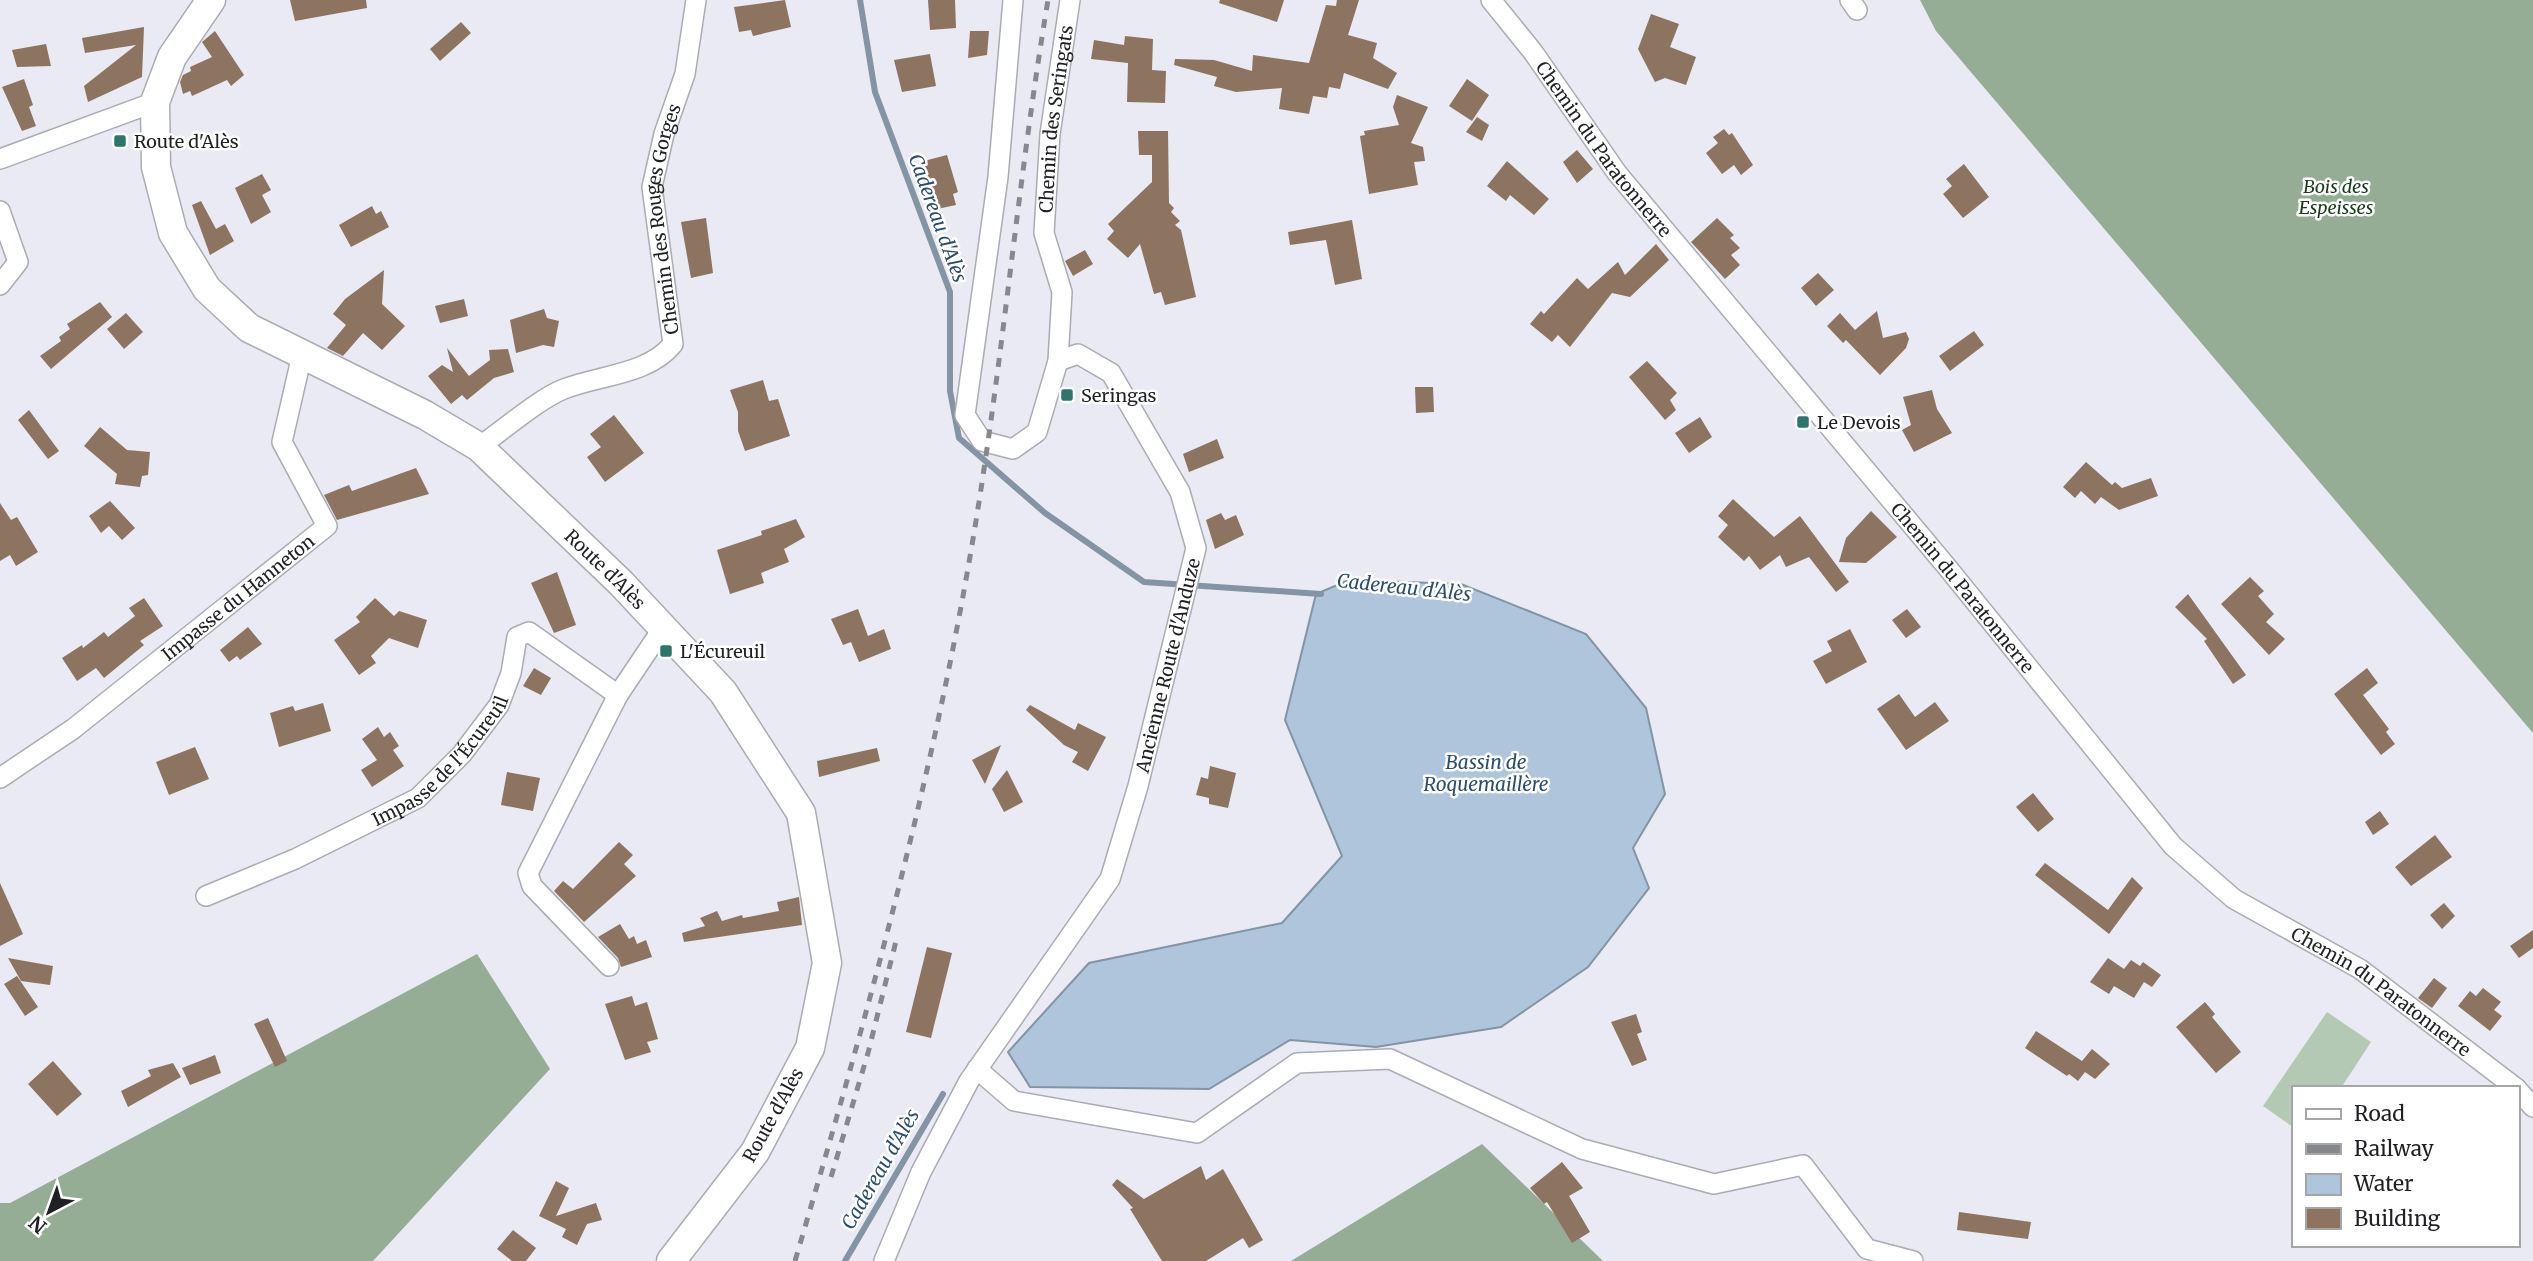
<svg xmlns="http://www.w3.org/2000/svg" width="2533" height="1261" font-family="Merriweather,serif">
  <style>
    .green { fill: #b4c9b3 }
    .forest { fill: #95ac95 }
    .water { fill: #aec5dc; stroke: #8394a4; stroke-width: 2 }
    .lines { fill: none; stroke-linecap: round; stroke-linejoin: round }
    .stream { stroke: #8394a4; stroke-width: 6 }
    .building { fill: #8d7461 }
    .street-casing { stroke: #aaacb4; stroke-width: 22 }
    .secondary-casing { stroke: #aaacb4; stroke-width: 31 }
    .street { stroke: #fff; stroke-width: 19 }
    .secondary { stroke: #fff; stroke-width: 28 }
    .rail { stroke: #87888e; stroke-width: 5; stroke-dasharray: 9 9; stroke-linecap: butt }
    .poi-dot { fill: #2e756c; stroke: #fff; stroke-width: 2.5 }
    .labels { text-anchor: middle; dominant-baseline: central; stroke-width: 5; stroke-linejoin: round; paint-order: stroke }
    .street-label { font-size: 18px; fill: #1f2023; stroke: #fff }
    .poi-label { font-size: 18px; fill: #1f2023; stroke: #fff; text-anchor: start }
    .park-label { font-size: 18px; font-style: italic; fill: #183c19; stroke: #fff }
    .water-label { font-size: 19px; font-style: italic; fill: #294d6f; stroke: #fff }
  </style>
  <rect width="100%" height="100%" fill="#e9eaf3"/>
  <!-- green -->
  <path class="green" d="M2327,1012L2371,1042L2341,1088H2293V1127L2263,1106Z"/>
  <!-- forest -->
  <g class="forest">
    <path d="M1920,0H2533V733L1936,31Z"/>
    <path d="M477,954L550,1069L373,1261H0V1203H10Z"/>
    <path d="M1482,1144L1603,1261H1291Z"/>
  </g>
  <!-- water -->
  <path class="water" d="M1349,580L1461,584L1586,634L1646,708L1665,794L1633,848L1649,888L1588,967L1501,1027L1376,1047L1290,1040L1209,1089L1030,1087L1008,1052L1089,963L1282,923L1342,856L1285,720L1316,594Z"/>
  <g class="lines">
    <!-- stream -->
    <g class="stream">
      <path d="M860,0L875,92L950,292V391L959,438L1045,513L1144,582L1321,594"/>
      <path d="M845,1261L943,1094"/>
    </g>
  </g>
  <!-- building -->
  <g class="building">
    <path d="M290,0H366L367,8L295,21Z"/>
    <path d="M785,0L791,27L753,36L751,30L739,32L734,7Z"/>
    <path d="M928,0H955L956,28L930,30Z"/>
    <path d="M1220,0H1284L1277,22L1219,3Z"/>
    <path d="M1337,0H1359L1348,35L1377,43L1373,58L1397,73L1388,89L1344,73L1340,89L1329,87L1327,98L1313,96L1309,114L1279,109L1282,88L1236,92L1214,86L1217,77L1174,65L1175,59L1214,60L1252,71L1253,55L1309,63L1326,5L1336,6Z"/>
    <path d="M1651,14L1679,24L1670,47L1696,57L1686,85L1665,78L1655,82L1638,49Z"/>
    <path d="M461,22L471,33L440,61L430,49Z"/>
    <path d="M144,27L142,77L88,102L84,86L136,45L85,53L82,38Z"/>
    <path d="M215,31L244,75L231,86L227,80L192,96L190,91L183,94L180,82L183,75L191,71L190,67L212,57L202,42Z"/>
    <path d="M970,31H989L987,55L968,58Z"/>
    <path d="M1125,36L1153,39L1152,70L1166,71L1165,103L1127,102L1128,63L1091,59L1094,40L1124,45Z"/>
    <path d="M46,44L51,66L17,67L12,50Z"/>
    <path d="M930,54L936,86L902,92L894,60Z"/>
    <path d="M24,79L33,105L29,107L36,126L22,131L2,87Z"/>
    <path d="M1467,79L1489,95L1472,121L1449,106Z"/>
    <path d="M1397,95L1428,107L1411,143L1423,147L1425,161L1414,162L1418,185L1369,194L1360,136L1365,135L1364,131L1399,125L1393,107Z"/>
    <path d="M1477,117L1489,125L1482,141L1466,132Z"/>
    <path d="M1724,129L1729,135L1732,133L1753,165L1741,175L1734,165L1722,174L1706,153L1718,143L1713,137Z"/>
    <path d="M1138,131H1168L1169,203L1174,208L1171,212L1180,221L1175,225L1181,230L1196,297L1165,305L1161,292L1154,294L1140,244L1128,258L1107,239L1114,231L1108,224L1152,182V155H1139Z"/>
    <path d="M1577,150L1593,169L1577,183L1563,162Z"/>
    <path d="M947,155L958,192L953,194L956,205L937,209L933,195L928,196L921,179L927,176L924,161Z"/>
    <path d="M1507,161L1549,199L1534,215L1510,195L1506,201L1487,186Z"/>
    <path d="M1964,164L1989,197L1963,218L1943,194L1952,186L1946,179Z"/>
    <path d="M262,174L271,190L262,195L271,212L251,224L235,188Z"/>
    <path d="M201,201L216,229L225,224L234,241L210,255L192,205Z"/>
    <path d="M372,206L376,214L381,211L389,227L351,247L339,225Z"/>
    <path d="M706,218L713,273L691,278L681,222Z"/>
    <path d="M1717,218L1734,235L1730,238L1740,248L1731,255L1740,265L1725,279L1691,242Z"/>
    <path d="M1352,220L1362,279L1335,285L1326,240L1290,245L1288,232Z"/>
    <path d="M1656,244L1669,260L1630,297L1612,293L1570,347L1558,335L1552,342L1530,324L1541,311L1544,314L1577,278L1588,289L1618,262L1625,275Z"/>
    <path d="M1085,250L1093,264L1073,276L1065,261Z"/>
    <path d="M384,270L382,304L405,326L382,350L363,333L343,356L327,348L346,325L333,314L345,299Z"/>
    <path d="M1818,273L1834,290L1816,306L1801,288Z"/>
    <path d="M464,299L468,316L440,323L435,306Z"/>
    <path d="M100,302L112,317L51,369L40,356L61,341L59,337L70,329L67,324Z"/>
    <path d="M544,309L547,318L559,321L554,347L543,345L516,353L510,320Z"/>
    <path d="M1877,311L1883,338L1906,332L1909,339L1906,348L1880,375L1846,340L1843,343L1827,326L1840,313L1855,330Z"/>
    <path d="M126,313L143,332L124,349L107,329Z"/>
    <path d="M1974,331L1984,345L1950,371L1939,356Z"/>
    <path d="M447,348L469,376L490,360L489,350L508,349L514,372L494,378L467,400L462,395L451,404L428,376L442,365L453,372Z"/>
    <path d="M1647,361L1677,393L1670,400L1676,410L1665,420L1629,377Z"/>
    <path d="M763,380L769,401L778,399L790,436L745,451L738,431V412L730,390Z"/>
    <path d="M1415,387H1433L1434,412L1416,413Z"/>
    <path d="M1932,390L1937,409L1952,433L1914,452L1902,430L1911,425L1903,397Z"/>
    <path d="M29,410L59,451L48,459L18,420Z"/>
    <path d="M614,415L644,453L605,482L587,457L601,447L590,434Z"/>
    <path d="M1700,417L1712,437L1689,453L1675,433Z"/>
    <path d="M100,427L127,450L150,452L148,475L142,476L140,487L115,484L117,474L84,446Z"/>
    <path d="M1217,439L1224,458L1189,472L1183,454Z"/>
    <path d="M2086,462L2112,485L2115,482L2122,488L2151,478L2158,496L2119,510L2101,497L2095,504L2081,491L2075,498L2063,487Z"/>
    <path d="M416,468L429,494L337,520L324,495L349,485L352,491Z"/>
    <path d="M1733,499L1774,537L1800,516L1849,582L1836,592L1809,557L1786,567L1780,555L1760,570L1749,556L1744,561L1718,537L1728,525L1718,516Z"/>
    <path d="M110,501L135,528L122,540L109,526L101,533L89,516Z"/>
    <path d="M0,503L11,520L17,517L38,552L16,566L10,555L0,561Z"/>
    <path d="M1871,511L1897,537L1866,563L1839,562L1846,538Z"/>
    <path d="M1221,513L1225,520L1236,515L1244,535L1215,549L1206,520Z"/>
    <path d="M796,519L805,537L784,549L789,562L761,573L764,583L730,594L717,550L762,535L761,531Z"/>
    <path d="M557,572L576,625L554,633L531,583Z"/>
    <path d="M2250,577L2264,591L2258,596L2274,614L2266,622L2285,639L2269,655L2221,604Z"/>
    <path d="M2188,594L2246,675L2233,684L2204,641L2207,639L2175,607Z"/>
    <path d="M144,598L163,626L140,641L144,645L104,678L96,668L77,681L62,658L82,645L83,648L104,632L108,637L135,616L129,608Z"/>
    <path d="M375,598L394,616L399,611L427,620L418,648L389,638L371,656L376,663L359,675L334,640L360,622L356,617Z"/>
    <path d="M858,609L868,636L884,629L891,649L859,662L851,642L843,645L831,619Z"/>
    <path d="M1907,609L1921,627L1906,638L1892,620Z"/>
    <path d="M248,627L262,644L240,660L237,656L229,662L220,650Z"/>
    <path d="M1850,629L1867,662L1826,684L1813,661L1832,651L1827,641Z"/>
    <path d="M534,668L551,678L541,695L523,686Z"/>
    <path d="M2367,668L2378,683L2363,695L2389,729L2386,732L2395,744L2381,755L2334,694Z"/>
    <path d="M1899,694L1915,717L1935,702L1949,721L1906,750L1877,709Z"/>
    <path d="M323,703L331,731L279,747L270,713L293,706L295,711Z"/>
    <path d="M1030,705L1075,730L1078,723L1106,737L1088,771L1072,762L1078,752L1064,745L1026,710Z"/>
    <path d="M378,727L384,737L390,732L399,746L393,750L404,766L372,787L361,770L377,760L362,739Z"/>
    <path d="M1001,745L985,784L972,760Z"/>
    <path d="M195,747L209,779L169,795L156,762Z"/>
    <path d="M877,748L880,761L819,777L817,761Z"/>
    <path d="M1210,766L1236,773L1228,808L1209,804V798L1196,795L1201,777L1208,779Z"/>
    <path d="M1007,770L1023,802L1004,812L992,789Z"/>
    <path d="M507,772L540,778L533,811L501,805Z"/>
    <path d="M2033,793L2054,819L2038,832L2016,807Z"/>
    <path d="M2380,811L2389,824L2373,835L2365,822Z"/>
    <path d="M2435,835L2452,857L2411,886L2395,867Z"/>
    <path d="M619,842L633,855L624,864L636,876L584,922L554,891L563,881L573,889Z"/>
    <path d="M2045,863L2108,910L2132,877L2143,888L2109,934L2035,875Z"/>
    <path d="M0,883L23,934L0,946Z"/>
    <path d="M799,897L802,925L684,942L682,933L705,926L700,918L717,911L722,921L742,915L743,918L779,911L777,902Z"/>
    <path d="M2444,903L2455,916L2442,929L2430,915Z"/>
    <path d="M620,924L629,939L634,936L637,944L646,940L652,957L621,967L618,958L598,937Z"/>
    <path d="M2533,930V948L2519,958L2510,946Z"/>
    <path d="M927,947L952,953L931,1038L906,1032Z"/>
    <path d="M8,958L53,966L50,985L21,981Z"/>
    <path d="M2108,958L2124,969L2131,960L2140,966L2143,962L2161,975L2152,987L2144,982L2134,998L2114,986L2109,994L2090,982Z"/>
    <path d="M17,976L38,1007L25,1016L4,984Z"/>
    <path d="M2434,978L2447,988L2432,1008L2418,998Z"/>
    <path d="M2483,988L2501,1002L2494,1010L2502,1016L2490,1031L2458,1006L2470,991L2476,996Z"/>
    <path d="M632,996L635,1006L647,1002L658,1039L647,1042L651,1052L625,1060L605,1004Z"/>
    <path d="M2205,1002L2215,1014L2212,1017L2241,1052L2216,1073L2176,1027Z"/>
    <path d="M1636,1014L1642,1032L1637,1034L1647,1060L1632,1066L1611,1022Z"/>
    <path d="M268,1018L287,1061L275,1067L254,1024Z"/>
    <path d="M2036,1031L2082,1061L2092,1049L2110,1064L2095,1079L2085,1072L2078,1081L2069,1074L2067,1076L2025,1048Z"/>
    <path d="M215,1055L221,1073L190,1085L182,1068Z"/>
    <path d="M53,1061L82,1094L57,1116L28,1084Z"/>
    <path d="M173,1063L181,1077L128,1107L121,1091L151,1076L148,1070Z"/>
    <path d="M1562,1162L1583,1188L1569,1196L1590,1232L1572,1243L1547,1202L1544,1204L1530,1188Z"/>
    <path d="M1201,1166L1206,1180L1223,1169L1263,1240L1249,1248L1243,1238L1206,1261H1162L1130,1209L1133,1208L1112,1185L1117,1179L1144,1199Z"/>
    <path d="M556,1181L569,1188L556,1216L596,1203L602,1220L587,1224L577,1245L562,1237L566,1229L539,1216Z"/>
    <path d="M1959,1212L2031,1222L2028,1239L1957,1230Z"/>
    <path d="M513,1230L536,1248L526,1261H512L497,1249Z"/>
  </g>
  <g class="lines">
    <!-- street casing -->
    <g class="street-casing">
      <g id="street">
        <path id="s1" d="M1013,0L998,177L965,415L982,441L1013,449L1037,432L1058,361L1062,292L1044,233L1050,134L1070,0"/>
        <path id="s2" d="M1491,0L1533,52L1617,173L1947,567L2173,846L2234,899L2360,969L2516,1088"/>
        <path d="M1850,0L1857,10"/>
        <path d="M0,159L155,102"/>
        <path d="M0,211L18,262L0,285"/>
        <path id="s3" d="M479,447C502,431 540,398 564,389C599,375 648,375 673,344L652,187L664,134L685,74L696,0"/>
        <path id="s4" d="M0,778L73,729L327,526L282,442L302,355"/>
        <path id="s5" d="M206,896L295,859L418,798L462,754L499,705L511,673L517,637L529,632L618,695"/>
        <path d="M609,966L532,886L528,873L618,695L663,628"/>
        <path d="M977,1069L1014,1101L1197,1133L1297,1063L1390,1059L1582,1149L1714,1184L1803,1165L1867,1249L1913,1261"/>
        <path d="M2517,1089L2533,1107"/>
        <path id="s6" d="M884,1261L921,1172L969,1081L1110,879L1138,786L1196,548L1180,492L1111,373L1078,354L1058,361"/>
      </g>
    </g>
    <!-- secondary casing -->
    <g class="secondary-casing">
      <g id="secondary">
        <path id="s7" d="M211,0L172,57L155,102L156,167L173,233L207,289L249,328L425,415L479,447L621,583L723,692L801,813L827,963L810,1048L755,1152L671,1261"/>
      </g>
    </g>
    <!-- street -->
    <use href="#street" class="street"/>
    <!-- secondary -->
    <use href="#secondary" class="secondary"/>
    <!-- rail -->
    <g class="rail">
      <path d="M831,1177L868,1053L897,937"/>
      <path d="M795,1261C865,1023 932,784 973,539C1003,360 1018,179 1048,0"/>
    </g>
  </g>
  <!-- markers -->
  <g class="poi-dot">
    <rect x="113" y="134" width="14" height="14" rx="3.5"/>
    <rect x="1060" y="388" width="14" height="14" rx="3.5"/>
    <rect x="1796" y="415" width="14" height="14" rx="3.5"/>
    <rect x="659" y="644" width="14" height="14" rx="3.5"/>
  </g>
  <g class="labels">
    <!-- street labels -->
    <g class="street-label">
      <text stroke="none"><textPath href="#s1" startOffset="830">Chemin des Seringats</textPath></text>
      <text stroke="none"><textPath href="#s2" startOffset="187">Chemin du Paratonnerre</textPath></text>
      <text stroke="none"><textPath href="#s3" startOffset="350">Chemin des Rouges Gorges</textPath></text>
      <text stroke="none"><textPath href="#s7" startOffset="808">Route d'Alès</textPath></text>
      <text stroke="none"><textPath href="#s2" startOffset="754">Chemin du Paratonnerre</textPath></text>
      <text stroke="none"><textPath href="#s4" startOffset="299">Impasse du Hanneton</textPath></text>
      <text stroke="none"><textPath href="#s6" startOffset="667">Ancienne Route d'Anduze</textPath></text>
      <text stroke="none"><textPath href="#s5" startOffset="275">Impasse de l'Écureuil</textPath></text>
      <text stroke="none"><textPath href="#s2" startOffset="1342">Chemin du Paratonnerre</textPath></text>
      <text transform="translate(773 1115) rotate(-61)">Route d'Alès</text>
    </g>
    <!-- poi labels -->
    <g class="poi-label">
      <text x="134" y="141">Route d'Alès</text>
      <text x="1081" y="395">Seringas</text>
      <text x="1817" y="422">Le Devois</text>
      <text x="680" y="651">L'Écureuil</text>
    </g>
    <!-- park labels -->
    <g class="park-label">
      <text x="2336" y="186">Bois des<tspan x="2336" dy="21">Espeisses</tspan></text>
    </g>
    <!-- water labels -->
    <g class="water-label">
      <text transform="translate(938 218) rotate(70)">Cadereau d'Alès</text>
      <text transform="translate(1404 587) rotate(6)">Cadereau d'Alès</text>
      <text x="1486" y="762">Bassin de<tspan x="1486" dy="22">Roquemaillère</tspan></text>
      <text transform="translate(880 1169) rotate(-60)">Cadereau d'Alès</text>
    </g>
  </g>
  <!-- legend -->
  <rect x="2292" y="1086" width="228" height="161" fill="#ffffff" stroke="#a5a6a7" stroke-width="2"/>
  <rect x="2306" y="1109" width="35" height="10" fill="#ffffff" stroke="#a5a6a7" stroke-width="2"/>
  <text x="2354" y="1121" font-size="21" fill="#1f2023">Road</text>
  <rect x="2306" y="1144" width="35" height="10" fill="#87888e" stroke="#a5a6a7" stroke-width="2"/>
  <text x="2354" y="1156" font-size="21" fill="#1f2023">Railway</text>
  <rect x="2306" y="1174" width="35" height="21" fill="#aec5dc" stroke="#a5a6a7" stroke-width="2"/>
  <text x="2354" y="1191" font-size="21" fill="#1f2023">Water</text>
  <rect x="2306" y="1208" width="35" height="21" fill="#8d7461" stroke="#a5a6a7" stroke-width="2"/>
  <text x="2354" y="1226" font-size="21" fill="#1f2023">Building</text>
  <!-- north arrow -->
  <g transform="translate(49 1212) rotate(221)" stroke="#ffffff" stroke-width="5" paint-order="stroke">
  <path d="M0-5L12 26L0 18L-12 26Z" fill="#1f2023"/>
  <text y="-10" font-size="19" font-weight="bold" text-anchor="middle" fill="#1f2023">N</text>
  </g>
</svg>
